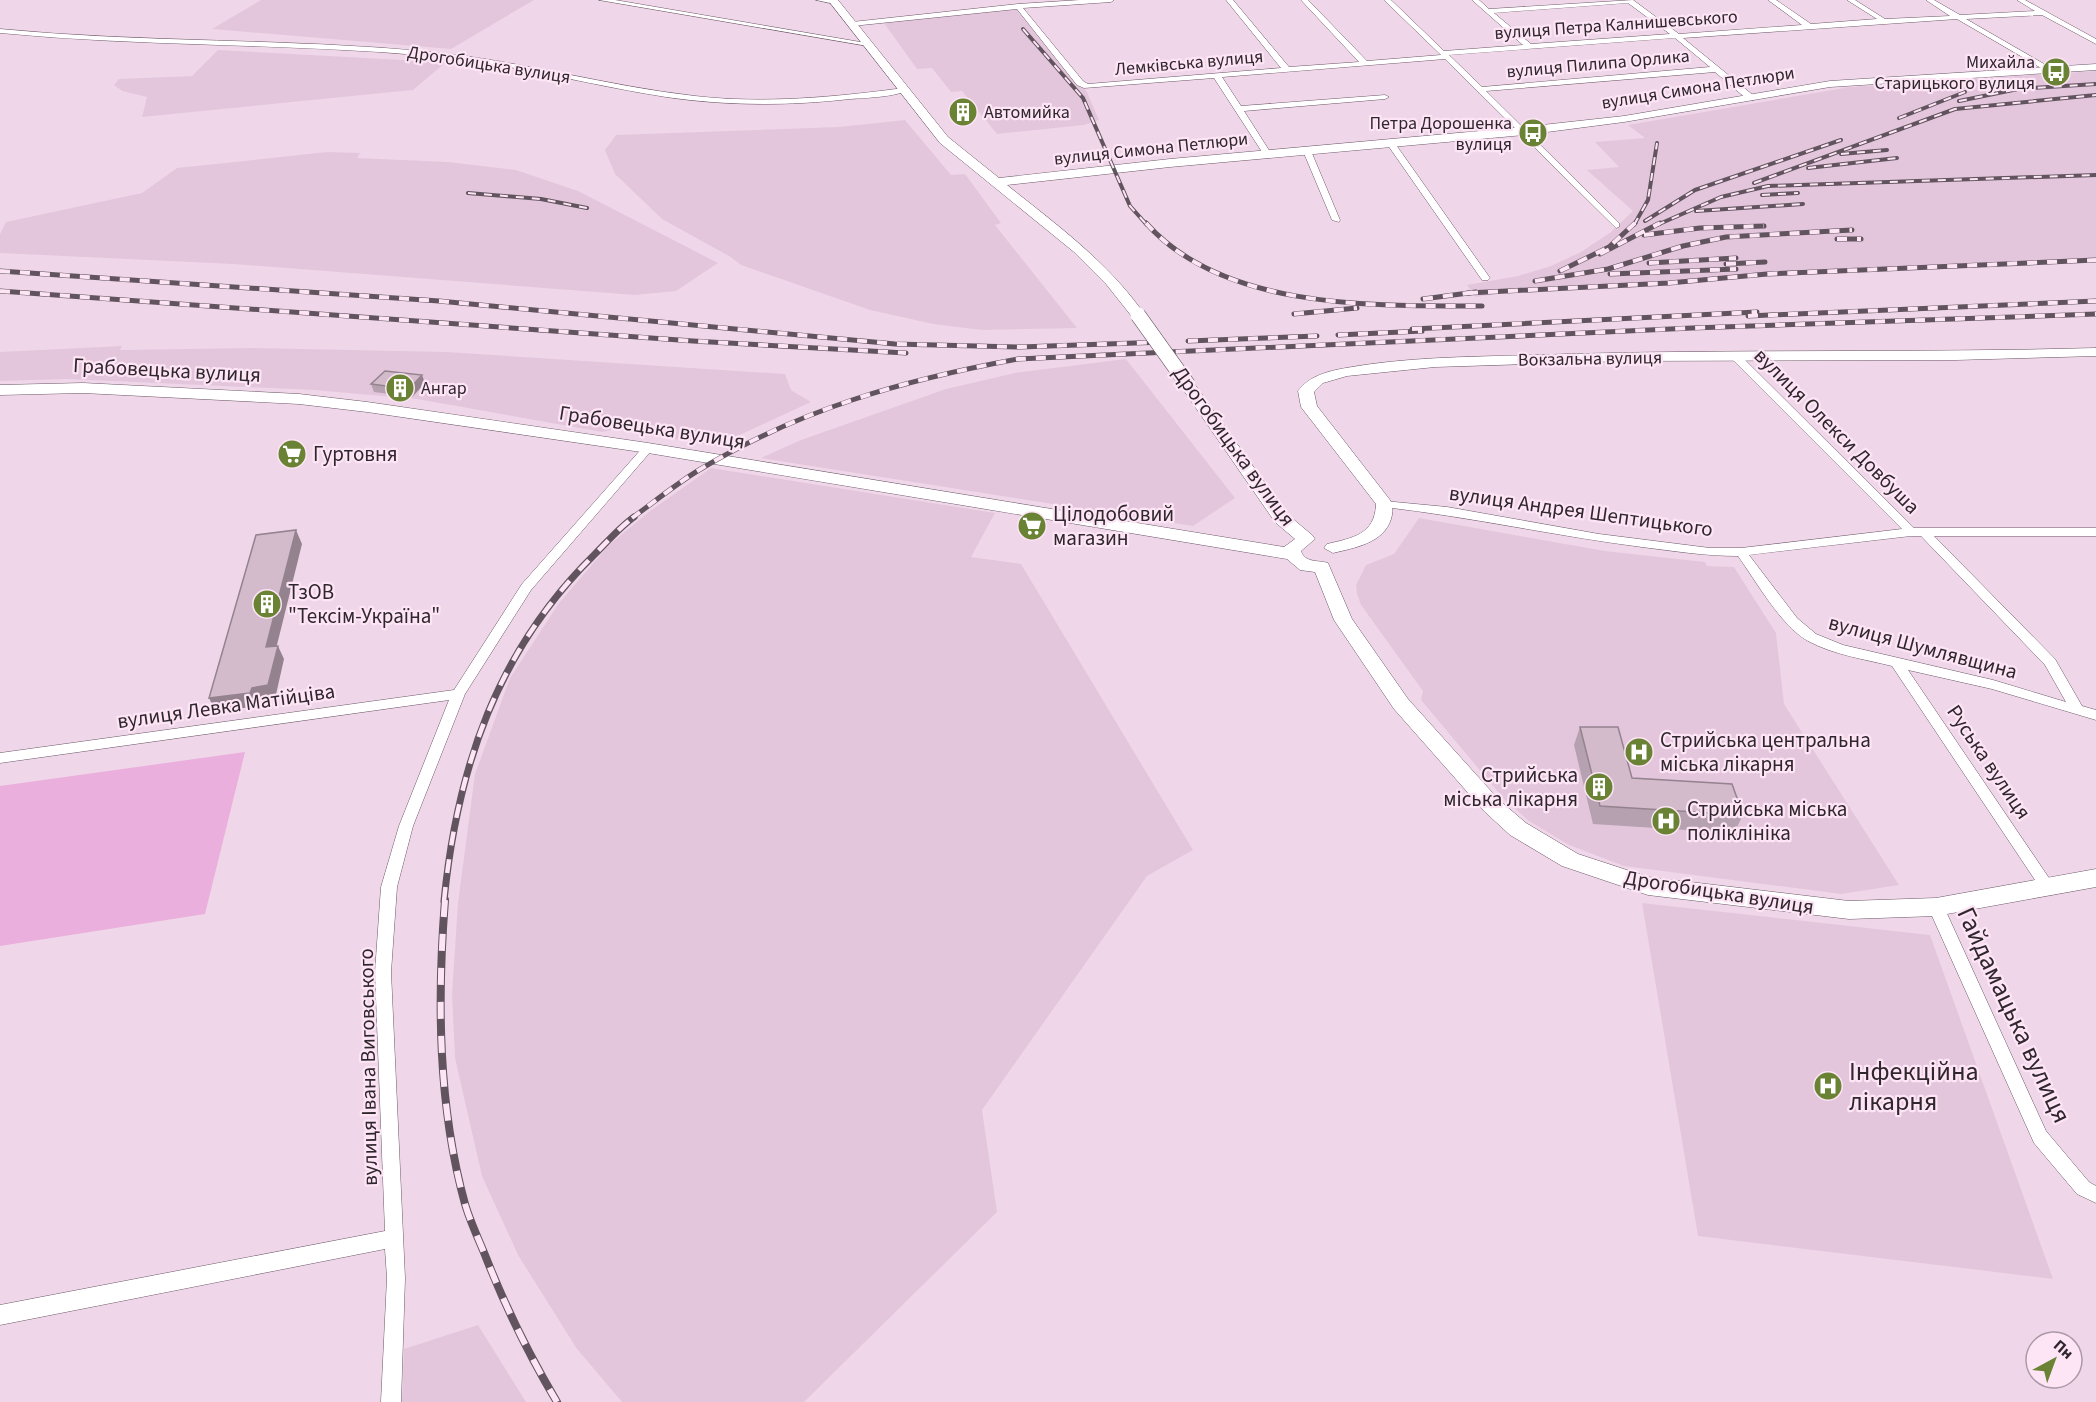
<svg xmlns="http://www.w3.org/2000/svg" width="2096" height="1402" font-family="'Source Sans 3',sans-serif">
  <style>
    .built { fill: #e4c6dc }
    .green { fill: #eaafdc }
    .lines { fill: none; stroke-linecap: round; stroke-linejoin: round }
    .street-casing { stroke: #6c5867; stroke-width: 1 }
    .secondary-casing { stroke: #6c5867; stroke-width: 1 }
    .street { fill: #fff; fill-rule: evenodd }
    .secondary { fill: #fff; fill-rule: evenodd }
    .rail-far3-casing { stroke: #61545e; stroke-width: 4 }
    .rail-far2-casing { stroke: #61545e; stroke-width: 5 }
    .rail-far1-casing { stroke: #61545e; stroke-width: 7 }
    .rail-casing { stroke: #61545e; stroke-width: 8 }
    .rail-far3 { stroke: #fde5f6; stroke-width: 2; stroke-dasharray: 8; stroke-linecap: butt }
    .rail-far2 { stroke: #fde5f6; stroke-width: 4; stroke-dasharray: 10; stroke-linecap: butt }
    .rail-far1 { stroke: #fde5f6; stroke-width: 4.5; stroke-dasharray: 14; stroke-linecap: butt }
    .rail { stroke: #fde5f6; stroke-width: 6; stroke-dasharray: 17; stroke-linecap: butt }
    .secondary-bridge-casing { stroke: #6c5867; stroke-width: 16; stroke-linecap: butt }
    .secondary-bridge { stroke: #fff; stroke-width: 15 }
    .wall { fill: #b5a1af }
    .shaded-wall { fill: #94838f }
    .building { fill: #d3bbcc; stroke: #94838f; stroke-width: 1.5 }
    .labels { text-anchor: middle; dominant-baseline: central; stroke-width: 4.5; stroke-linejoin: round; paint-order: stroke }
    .far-street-label { font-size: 18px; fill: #30272e; stroke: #fde5f6 }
    .far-poi-label { font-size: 18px; fill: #30272e; stroke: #fde5f6; text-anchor: end }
    .street-label { font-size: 21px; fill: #30272e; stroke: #fde5f6 }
    .poi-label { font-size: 21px; fill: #30272e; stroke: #fde5f6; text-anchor: start }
    .near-street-label { font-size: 26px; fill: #30272e; stroke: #fde5f6 }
    .near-poi-label { font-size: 26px; fill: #30272e; stroke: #fde5f6; text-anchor: start }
  </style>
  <rect width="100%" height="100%" fill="#efd7e9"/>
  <!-- built -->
  <g class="built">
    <path d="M261,0H534L451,49L212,29Z"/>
    <path d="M1010,9L1018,10L1077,84L1086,90L1099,120L1084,125L997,134L962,91L951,92L932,68L917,69L884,23Z"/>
    <path d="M218,50L441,62L445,63L413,90L142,117L147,97L122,91L114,85L119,79L192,76Z"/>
    <path d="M2096,71V261L1758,277L1676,284L1515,291L1476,297L1467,285L1518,276L1551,266L1581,252L1611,232L1633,211L1587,170L1619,167L1595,142L1645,138L1628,125L1850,87Z"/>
    <path d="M905,120L951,175L965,174L1001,223L995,225L1077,328L982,330L933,324L870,310L741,265L729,256L662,219L615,174L605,150L616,135L839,127Z"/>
    <path d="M328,152L360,153L357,158L448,162L516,170L578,191L718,263L676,291L635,295L233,264L0,253V234L6,222L142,193L177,168Z"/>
    <path d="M122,346L120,350L253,348L447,352L785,374L791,390L811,402L716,446L616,429L602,432L417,399L314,390L68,379L0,381V352Z"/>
    <path d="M1126,359L1235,498L1193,526L761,458L801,440L946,389L1015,373Z"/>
    <path d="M711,468L995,513L971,557L1021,564L1193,850L1147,876L982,1110L997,1212L804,1402H622L577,1349L518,1255L482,1176L455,1058L452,994L458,903L475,774L510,678L559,603L609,545L650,511Z"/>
    <path d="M1419,518L1605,551L1705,562L1707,566L1734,567L1776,633L1784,704L1899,885L1841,894L1624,866L1569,845L1529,821L1504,799L1421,700L1423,691L1361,605L1357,594L1356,585L1366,565L1394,554Z"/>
    <path d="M1642,903L1930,935L2053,1279L1698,1236Z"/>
    <path d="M478,1325L526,1402H402L404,1349Z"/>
  </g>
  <!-- green -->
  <path class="green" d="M245,752L205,914L0,946V786Z"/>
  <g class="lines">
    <!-- street casing -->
    <g class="street-casing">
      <g id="street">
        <path d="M599,0H615L872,44L868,46Z"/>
        <path d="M816,0H835L838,2L835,4Z"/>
        <path d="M1080,0H1114L1111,2L1023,8L1083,81L1088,84L1281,68L1226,0H1233L1289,67L1359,62L1301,0H1308L1367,61L1441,55L1384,0H1391L1444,51L1523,45L1472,0H1479L1489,9L1633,0L1679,34L1802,25L1768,0H1776L1811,24L1877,19L1847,0H1855L1885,19L1950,16L1926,0H1934L1960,15L2035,11L2017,0H2025L2096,39V44L2042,15L1966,19L2051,68L2052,70L2048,72L1957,19L1683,38L1754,96V100H1748L1715,72L1486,91L1619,223V227L1616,228L1445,59L1222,77L1241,106L1385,95L1389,97L1385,99L1244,111L1272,155L1268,158L1264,155L1214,78L1084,88L1077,85L1017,9L852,26L848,24L852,22L1018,4ZM1628,3L1670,34L1531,44L1494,13ZM1675,38L1710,67L1482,87L1449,55Z"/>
        <path d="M0,29C144,43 289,38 433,52C521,61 607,86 695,96C764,104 835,97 904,88L908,90C896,97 865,98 850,99C789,106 727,106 666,97C588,85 510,63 431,56C288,43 143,47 0,33Z"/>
        <path d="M1388,142H1394L1490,278L1488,280H1482L1387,144Z"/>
        <path d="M1304,149L1311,151L1340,220L1339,222L1332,220L1303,151Z"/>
        <path d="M1736,354L1740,355L1914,528H2096V536H1934L2055,659L2082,706L2096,710V720L1992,689L1908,670L2051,881L2054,885L2051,889L2046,891L2041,889L1892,666C1864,659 1834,655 1808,641C1781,626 1756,581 1738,556C1705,556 1674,551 1642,547C1556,536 1471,517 1384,507L1378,504L1384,501L1447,507L1599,534L1710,548H1741L1902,529L1732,359L1731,357ZM1911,536H1921L2045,665L2066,702L1993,680L1843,645L1816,634L1797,618L1749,555Z"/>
        <path d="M648,445L652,446V450L531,590L465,694L413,826L397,887L391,972L405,1278L401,1402H381L387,1278L385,1249L0,1325V1305L385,1231L375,972L381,887L399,826L449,700L0,763V753L454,690L522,584L644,446Z"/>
        <path d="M1936,901L1941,903L1944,907L2046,1131L2089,1182L2096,1186V1203L2077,1194L2034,1143L1928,907L1931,903Z"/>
      </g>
    </g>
    <!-- secondary casing -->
    <g class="secondary-casing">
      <g id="secondary">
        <path d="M828,0H838L948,137L999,178L1170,159L1524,127L1624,116L1830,81L2096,64V70L1830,87L1624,122L1524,135L1170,167L1007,185C1057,225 1108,262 1145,315L1138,319L1133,318L1106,284L1074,252L940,143Z"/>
        <path d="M2096,348V356L1956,360L1624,361L1435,367L1347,376L1323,383L1314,392L1317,406L1390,500C1393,506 1393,512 1391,519C1384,543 1354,548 1333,553L1324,548L1327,544C1352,538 1375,535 1376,504L1301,407L1298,391C1309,376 1328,371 1346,368C1418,355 1495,357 1568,354C1744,349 1920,353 2096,348Z"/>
        <path d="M1188,380L1193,382L1287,514L1312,535L1315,539L1301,551C1305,563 1318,560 1328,563L1352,619L1408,699L1499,800L1526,823L1578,854L1648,877L1849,901L1936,898L2096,869V887L1936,916L1849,919L1648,895L1562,866L1510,835L1485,812L1394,709L1334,620L1315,572L1300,570L1287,559L648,453L367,412L299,404L83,393L0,395V385L83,383L299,394L367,402L648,443L1284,547L1295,539L1275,522L1180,385Z"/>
      </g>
    </g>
    <!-- street -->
    <use href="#street" class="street"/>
    <!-- secondary -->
    <use href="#secondary" class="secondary"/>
    <!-- rail-far3 casing -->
    <g class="rail-far3-casing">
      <g id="rail-far3">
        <path d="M1023,29L1083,98L1130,206L1147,225"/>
        <path d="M1959,101L2018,89L2096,84"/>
        <path d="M1899,118L1965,92"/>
        <path d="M1841,154L1887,150"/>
        <path d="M1808,168L1897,158"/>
        <path d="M1754,183L1955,109L2096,95"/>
        <path d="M468,193L541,199L587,208"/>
        <path d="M1762,195L1798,193"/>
        <path d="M1696,211L1803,204"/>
        <path d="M1645,221L1695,190L1841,140"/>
        <path d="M1634,225L1648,200L1657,143"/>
        <path d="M1657,225L1721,197L1768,186L2096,175"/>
      </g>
    </g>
    <!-- rail-far2 casing -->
    <g class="rail-far2-casing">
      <g id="rail-far2">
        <path d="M1146,223C1223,310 1375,306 1482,306"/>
        <path d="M1644,235L1700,228L1764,226"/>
        <path d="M1837,239H1861"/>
        <path d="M1600,254L1660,223"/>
        <path d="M1649,263L1736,258"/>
        <path d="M1726,264L1765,262"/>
        <path d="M0,271L439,301L895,344L1020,347L1164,342"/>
        <path d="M1560,271L1609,247L1635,223"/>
        <path d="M1610,274L1736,269"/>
        <path d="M1535,281L1608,269L1683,246L1726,237L1852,230"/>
        <path d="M0,291L693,341L906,353"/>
        <path d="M1468,293L1669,283L1767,274L2096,260"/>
        <path d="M1423,299L1476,292"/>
        <path d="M1294,314L1357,308"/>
        <path d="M1748,316L2096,301"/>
        <path d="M1412,329L1757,312"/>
        <path d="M1338,335L1422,331"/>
        <path d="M1188,341L1317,336"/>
        <path d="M632,518C654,502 676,484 699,470C800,409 904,380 1018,359L1692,328L2096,314"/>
      </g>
    </g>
    <!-- rail-far1 casing -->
    <g class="rail-far1-casing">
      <path id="rail-far1" d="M444,901C457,768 497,650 595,554C607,542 620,527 634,517"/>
    </g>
    <!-- rail casing -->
    <g class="rail-casing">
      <path id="rail" d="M445,900C437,1001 438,1106 465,1204C470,1221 478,1238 485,1255C505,1306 529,1355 557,1402"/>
    </g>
    <!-- rail-far3 -->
    <use href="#rail-far3" class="rail-far3"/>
    <!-- rail-far2 -->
    <use href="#rail-far2" class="rail-far2"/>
    <!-- rail-far1 -->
    <use href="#rail-far1" class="rail-far1"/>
    <!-- rail -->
    <use href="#rail" class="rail"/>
    <!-- secondary-bridge casing -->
    <g class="secondary-bridge-casing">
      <path id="secondary-bridge" d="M1138,315L1188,385"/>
    </g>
    <!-- secondary-bridge -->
    <use href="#secondary-bridge" class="secondary-bridge"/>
  </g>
  <!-- wall -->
  <g class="wall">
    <path d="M425,383L412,397L374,392L371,384Z"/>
    <path d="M1580,727L1632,778L1743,815L1734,833L1593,824L1574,745Z"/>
  </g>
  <!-- shaded-wall -->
  <g class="shaded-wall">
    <path d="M422,375L425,383L412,397L409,389Z"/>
    <path d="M296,530L302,544L273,661L266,647Z"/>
    <path d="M278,646L284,659L275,699L259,701L257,706L216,712L209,698L252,688Z"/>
  </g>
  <!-- building -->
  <g class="building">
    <path d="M385,371L422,375L409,389L371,384Z"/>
    <path d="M296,530L266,647L278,646L268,685L252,688L250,693L209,698L256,535Z"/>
    <path d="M1580,727H1618L1632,778L1732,784L1743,815L1600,806Z"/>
  </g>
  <!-- icons -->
  <defs>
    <g id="bus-disc" transform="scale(1.5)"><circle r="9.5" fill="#698234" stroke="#fde5f6"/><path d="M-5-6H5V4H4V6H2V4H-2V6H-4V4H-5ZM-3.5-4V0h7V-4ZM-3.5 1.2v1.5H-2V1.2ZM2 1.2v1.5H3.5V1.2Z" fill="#fff"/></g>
    <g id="building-disc" transform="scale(1.5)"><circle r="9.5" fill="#698234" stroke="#fde5f6"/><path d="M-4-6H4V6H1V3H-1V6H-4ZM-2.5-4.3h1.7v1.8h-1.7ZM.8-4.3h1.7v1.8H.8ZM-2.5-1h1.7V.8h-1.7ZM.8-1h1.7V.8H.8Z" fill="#fff"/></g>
    <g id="supermarket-disc" transform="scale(1.5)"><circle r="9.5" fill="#698234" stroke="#fde5f6"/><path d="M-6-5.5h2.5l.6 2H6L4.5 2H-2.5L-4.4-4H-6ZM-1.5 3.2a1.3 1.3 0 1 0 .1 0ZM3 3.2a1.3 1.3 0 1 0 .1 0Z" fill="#fff"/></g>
    <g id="hospital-disc" transform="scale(1.5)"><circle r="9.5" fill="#698234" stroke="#fde5f6"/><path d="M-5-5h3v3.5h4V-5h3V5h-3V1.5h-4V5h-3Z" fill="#fff"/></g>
  </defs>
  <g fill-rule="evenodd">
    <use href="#bus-disc" x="2056" y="72"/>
    <use href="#building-disc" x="963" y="112"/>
    <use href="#bus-disc" x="1533" y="133"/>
    <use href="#building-disc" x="400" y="388"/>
    <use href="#supermarket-disc" x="292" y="454"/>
    <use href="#supermarket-disc" x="1032" y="526"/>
    <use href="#building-disc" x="267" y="604"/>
    <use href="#hospital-disc" x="1639" y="752"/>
    <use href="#building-disc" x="1599" y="787"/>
    <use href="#hospital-disc" x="1666" y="821"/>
    <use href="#hospital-disc" x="1828" y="1086"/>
  </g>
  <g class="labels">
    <!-- far-street labels -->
    <g class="far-street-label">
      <text transform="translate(1616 25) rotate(-4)">вулиця Петра Калнишевського</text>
      <text transform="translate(1189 63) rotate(-5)">Лемківська вулиця</text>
      <text transform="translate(1598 64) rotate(-5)">вулиця Пилипа Орлика</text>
      <text transform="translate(489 65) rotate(9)">Дрогобицька вулиця</text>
      <text transform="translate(1698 88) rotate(-9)">вулиця Симона Петлюри</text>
      <text transform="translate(1151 149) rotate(-6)">вулиця Симона Петлюри</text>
      <text transform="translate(1590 359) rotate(-1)">Вокзальна вулиця</text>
    </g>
    <!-- far-poi labels -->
    <g class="far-poi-label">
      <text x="2035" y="62">Михайла<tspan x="2035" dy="21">Старицького вулиця</tspan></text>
      <text x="984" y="112" text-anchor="start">Автомийка</text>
      <text x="1512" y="123">Петра Дорошенка<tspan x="1512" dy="21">вулиця</tspan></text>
      <text x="421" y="388" text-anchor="start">Ангар</text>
    </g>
    <!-- street labels -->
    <g class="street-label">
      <text transform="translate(167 370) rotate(3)">Грабовецька вулиця</text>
      <text transform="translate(652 427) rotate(9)">Грабовецька вулиця</text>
      <text transform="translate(1837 431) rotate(45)">вулиця Олекси Довбуша</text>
      <text transform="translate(1234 446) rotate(54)">Дрогобицька вулиця</text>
      <text transform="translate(1581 511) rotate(8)">вулиця Андрея Шептицького</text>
      <text transform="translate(1923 647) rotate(15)">вулиця Шумлявщина</text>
      <text transform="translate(226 706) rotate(-8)">вулиця Левка Матійціва</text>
      <text transform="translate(1989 762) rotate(56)">Руська вулиця</text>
      <text transform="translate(1719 892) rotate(9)">Дрогобицька вулиця</text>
      <text transform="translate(368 1067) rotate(-91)">вулиця Івана Виговського</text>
    </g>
    <!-- poi labels -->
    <g class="poi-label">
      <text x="313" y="454">Гуртовня</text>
      <text x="1053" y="514">Цілодобовий<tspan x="1053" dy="24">магазин</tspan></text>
      <text x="288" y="592">ТзОВ<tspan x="288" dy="24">"Тексім-Україна"</tspan></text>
      <text x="1660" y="740">Стрийська центральна<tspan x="1660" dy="24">міська лікарня</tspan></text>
      <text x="1578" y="775" text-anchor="end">Стрийська<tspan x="1578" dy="24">міська лікарня</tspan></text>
      <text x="1687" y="809">Стрийська міська<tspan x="1687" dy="24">поліклініка</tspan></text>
    </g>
    <!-- near-street labels -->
    <g class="near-street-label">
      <text transform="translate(2014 1015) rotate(65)">Гайдамацька вулиця</text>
    </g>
    <!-- near-poi labels -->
    <g class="near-poi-label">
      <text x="1849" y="1071">Інфекційна<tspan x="1849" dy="30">лікарня</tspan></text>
    </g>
  </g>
  <!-- north arrow -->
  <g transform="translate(2054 1360) rotate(41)"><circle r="28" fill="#fde5f6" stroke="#ab99a6" stroke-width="1.5"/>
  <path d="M0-4.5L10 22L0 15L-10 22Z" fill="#698234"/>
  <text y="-9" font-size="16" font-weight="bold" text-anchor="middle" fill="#30272e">Пн</text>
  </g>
</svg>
